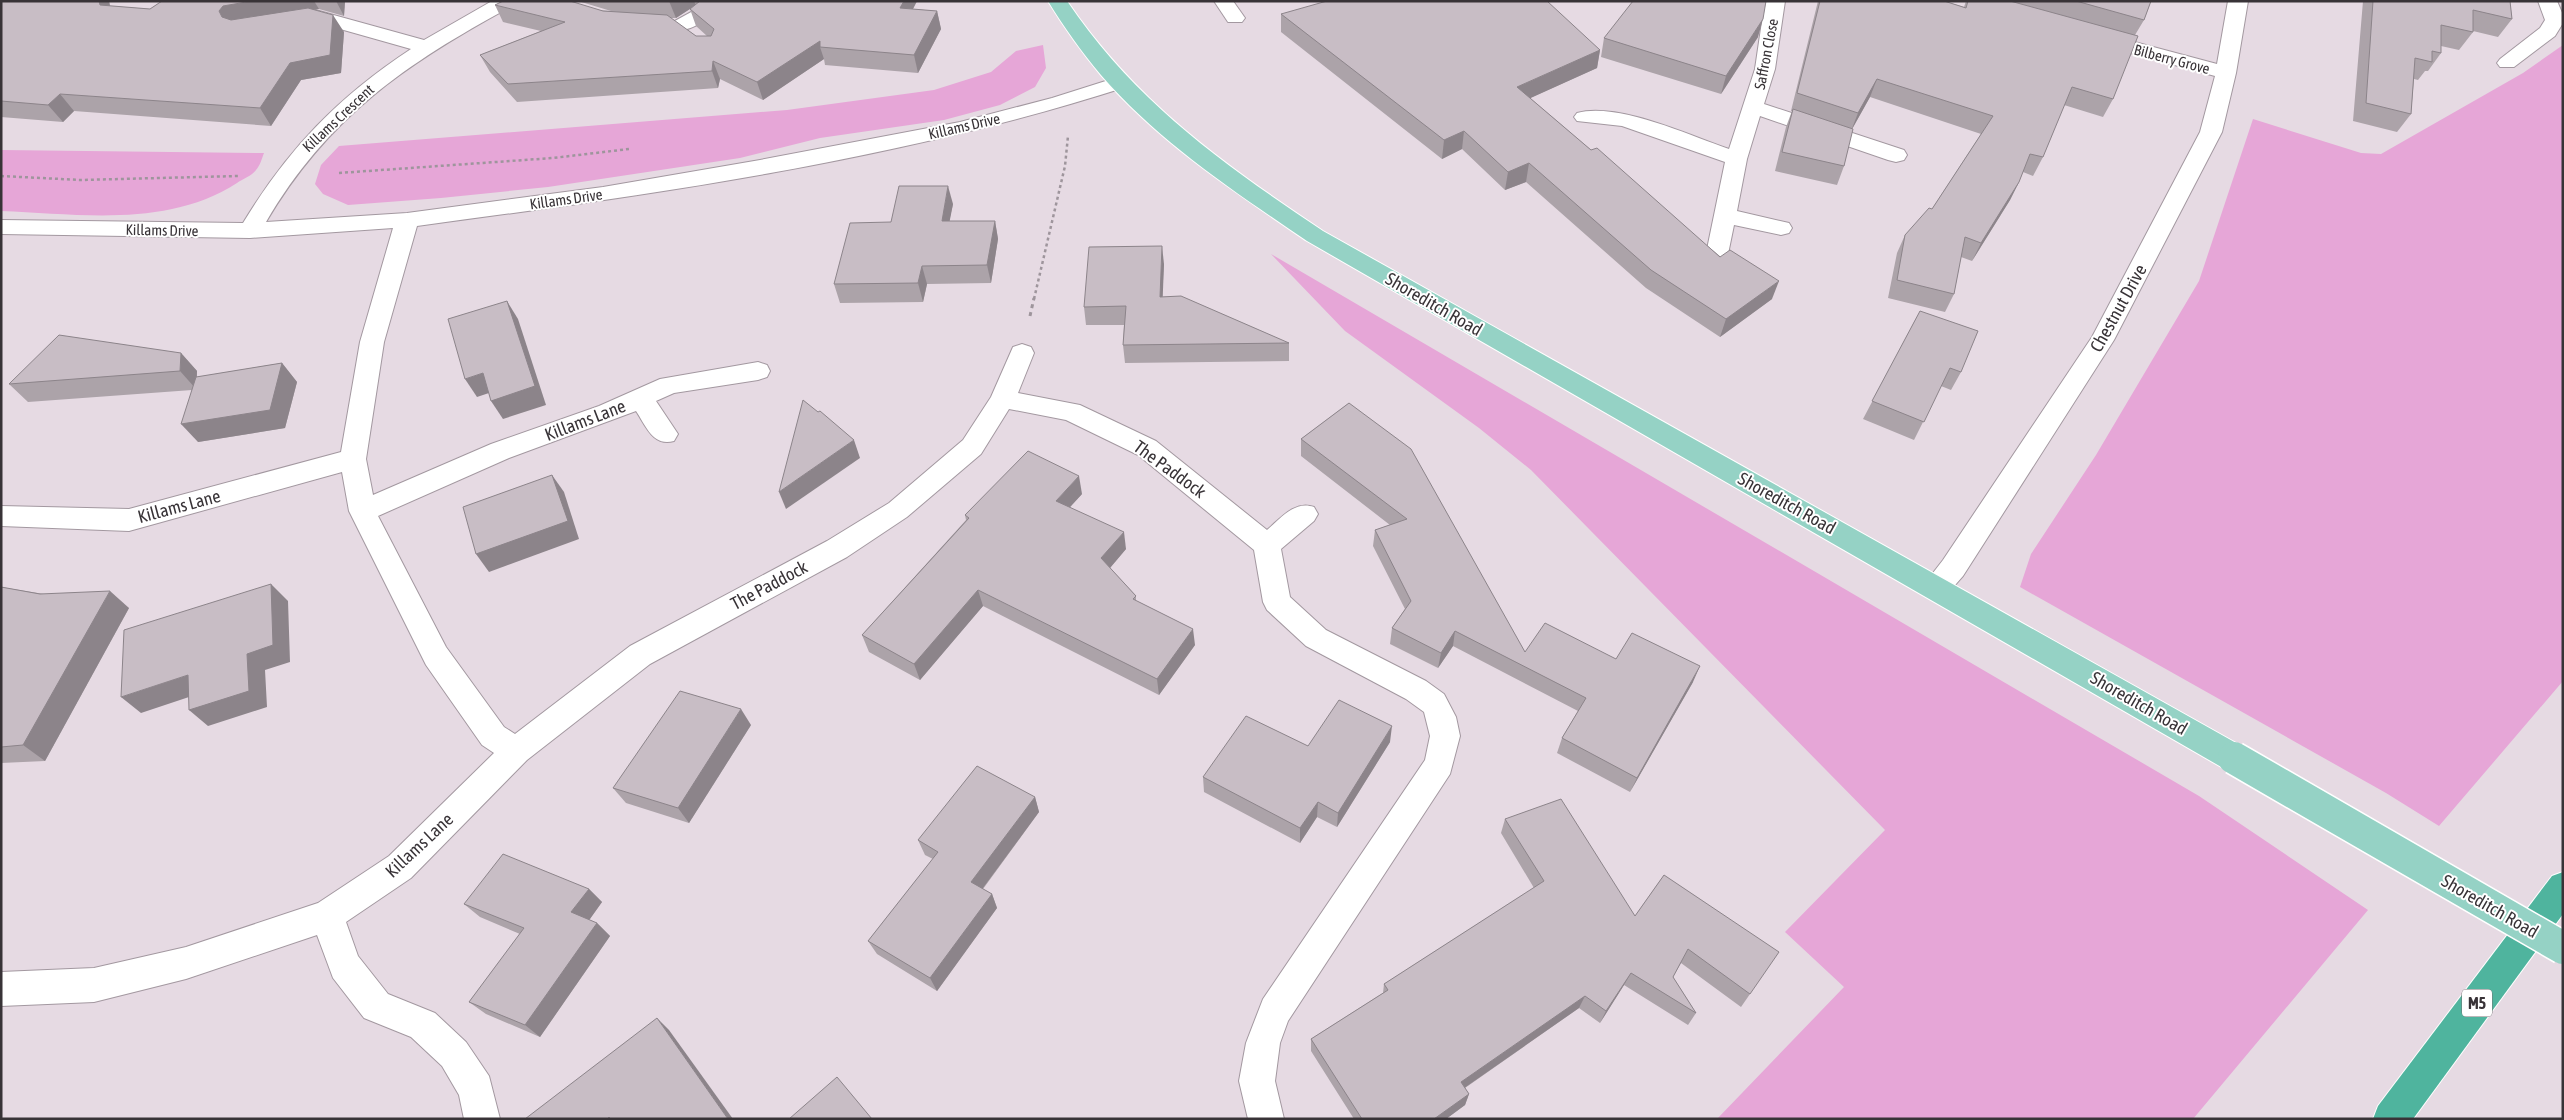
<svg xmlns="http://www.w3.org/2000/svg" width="2564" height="1120" font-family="'Asap Condensed',sans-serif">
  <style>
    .green { fill: #e6a6d7 }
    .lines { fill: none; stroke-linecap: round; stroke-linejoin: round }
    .minor-casing { stroke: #a398a0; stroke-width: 2 }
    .major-casing { stroke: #fff; stroke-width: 2 }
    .highway-casing { stroke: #fff; stroke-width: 2 }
    .path-far1 { stroke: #9e959c; stroke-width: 2.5; stroke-dasharray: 3 3; stroke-linecap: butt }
    .path { stroke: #9e959c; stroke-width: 3; stroke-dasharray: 4 4; stroke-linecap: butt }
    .minor { fill: #fff; fill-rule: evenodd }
    .major { fill: #95d2c5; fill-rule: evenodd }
    .highway { fill: #4fb49e; fill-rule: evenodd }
    .major-bridge-casing { stroke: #fff; stroke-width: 35; stroke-linecap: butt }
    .major-bridge { stroke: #95d2c5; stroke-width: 32 }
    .wall { fill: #aca3a9; fill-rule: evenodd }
    .shaded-wall { fill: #8c848a }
    .building { fill: #c8bdc5; stroke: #8c848a }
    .labels { text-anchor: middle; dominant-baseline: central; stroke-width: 4; stroke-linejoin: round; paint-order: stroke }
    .far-street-label { font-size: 15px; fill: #383337; stroke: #fff }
    .shield { fill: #fff; stroke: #747073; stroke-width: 1 }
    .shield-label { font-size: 16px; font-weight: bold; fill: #383337 }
    .street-label { font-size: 18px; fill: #383337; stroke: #fff }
  </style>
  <rect width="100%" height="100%" fill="#e6dae3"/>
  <!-- green -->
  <g class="green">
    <path d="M1043,45L1046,68L1035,87L1000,105L944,120L820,138L740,158L548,187L441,198L348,205L323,194L315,184L321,165L339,146L787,110L934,90L991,72L1016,51Z"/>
    <path d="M2563,45V681L2439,826L2386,793L2020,587L2031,554L2096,455L2199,281L2253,119L2361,153L2381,154L2523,73Z"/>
    <path d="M1,150L264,153C262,158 260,166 256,170C252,176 242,179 237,183C167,228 80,214 1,211Z"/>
    <path d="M1271,254L2199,796L2368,910L2193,1119H1717L1844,987L1785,932L1885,830L1531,470L1479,428L1345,331Z"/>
  </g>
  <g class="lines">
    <!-- minor casing -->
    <g class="minor-casing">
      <g id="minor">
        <path d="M492,1H516L514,5C408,62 328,116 266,222L407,213L603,187L760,160L960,122L1052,98L1112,79H1126L1129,83L1126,87C896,161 655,194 417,226L384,342L366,459L373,495L491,444L599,406L660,379L758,362L767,365L770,371L767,377L758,380L674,393L656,401L678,434L674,441C653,447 646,426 636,411L509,458L378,516L446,647L504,727L515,734L630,646L827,541L889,503L963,440L991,397L1013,347L1022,344L1031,347L1034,353L1018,393L1080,405L1156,441L1267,530C1281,518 1295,500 1314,507L1318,514L1314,521L1281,549L1290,597L1326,630L1426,681L1444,694L1456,717L1460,736L1450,774L1288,1021L1280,1043L1275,1081L1284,1119H1248L1239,1081L1246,1043L1263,999L1425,760L1430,736L1424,712L1406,699L1306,646L1267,610L1263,602L1254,550L1138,455L1066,420L1009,409L981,454L907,517L847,557L650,664L527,760L411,878L346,922L358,956L388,994L435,1013L466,1042L489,1076L500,1119H464L459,1095L442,1066L411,1037L364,1018L333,978L317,935L186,979L94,1002L1,1006V972L94,968L186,947L318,903L389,856L494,753L482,745L426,665L349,511L342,472L129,531L1,526V506L129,509L341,452L360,342L393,228L250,238L1,234V220L243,223C288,149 338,97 411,49L319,23L302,26L295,24L292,20L295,16L319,11L424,40Z"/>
        <path d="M1214,1H1233L1245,18L1242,22H1228Z"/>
        <path d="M1765,1H1785L1775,69L1764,104L1904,150L1907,155L1904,160L1896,162L1888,160L1760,116L1747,159L1737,211L1789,223L1792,228L1789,233L1781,235L1734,225L1728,254L1725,259L1717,262L1709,259L1706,254L1725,162L1622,126L1577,121L1574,117L1577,113C1618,102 1688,135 1729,149L1755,69Z"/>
        <path d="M2228,1H2248L2236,73L2222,132L2114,340L1963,576C1951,589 1945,601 1926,595L1922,587L1943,560L2092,337L2200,132L2215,76L2090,42L2087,38L2090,34L2097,32L2217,64Z"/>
        <path d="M2538,1H2557L2563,15V23L2555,36L2514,67H2500L2497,63L2500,59L2540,28L2545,20Z"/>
        <path d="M704,5L711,7L714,11C706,22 686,33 673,30L670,26L673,22Z"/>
      </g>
    </g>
    <!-- major casing -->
    <g class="major-casing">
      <path id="major" d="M1048,1H1067C1135,102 1223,164 1323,231L2245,748L2249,758L2245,768L2234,771L2223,768L1307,241C1235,192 1159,142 1101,75C1081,51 1064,27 1048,1Z"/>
    </g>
    <!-- highway casing -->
    <g class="highway-casing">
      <path id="highway" d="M2563,872V914L2413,1119H2373L2378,1106L2552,876Z"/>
    </g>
    <!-- path-far1 -->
    <g class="path-far1">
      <path d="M339,173L553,158L629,149"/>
      <path d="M1,176L81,180L238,176"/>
      <path d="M1034,299L1065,166L1068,136"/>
    </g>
    <!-- path -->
    <path class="path" d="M1030,316L1034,298"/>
    <!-- minor -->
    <use href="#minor" class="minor"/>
    <!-- major -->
    <use href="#major" class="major"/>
    <!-- highway -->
    <use href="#highway" class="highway"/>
    <!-- major-bridge casing -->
    <g class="major-bridge-casing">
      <path id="major-bridge" d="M2234,758L2563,948"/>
    </g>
    <!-- major-bridge -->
    <use href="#major-bridge" class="major-bridge"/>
  </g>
  <!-- wall -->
  <g class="wall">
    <path d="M1,1H109L110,6L150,9L162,1H345L344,16L319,9L316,10L344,32L341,73L301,80L271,126L74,111L63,122L1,117Z"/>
    <path d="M578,1H917L913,9L937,11L941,29L918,73L825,65L824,59L763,100L720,79L718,88L517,102L490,72L480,55L541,31L503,22L495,5L611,11ZM690,9L696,26L707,36H696L670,18H676Z"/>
    <path d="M1818,1H1944L1964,7L1966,1H2151L2144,20L2135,35L2113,99L2103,117L2064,105L2043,157L2033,176L2023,172L2019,182L2010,200L1972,261L1961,257L1954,294L1945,312L1888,298L1897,253L1905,235L1932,209L1981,134L1870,97L1852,129L1844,166L1837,185L1775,171L1786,127L1792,111H1791Z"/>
    <path d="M2363,1H2510L2512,19L2498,37L2473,31V32L2459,50L2441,46V53L2428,71H2425L2418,80L2414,79L2411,114L2397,132L2353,121Z"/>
    <path d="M1281,14L1600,50L1597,68L1530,98L1591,150L1772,299L1720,337L1646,288L1526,182L1505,190L1462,149L1442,159L1281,32Z"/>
    <path d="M1758,37L1721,94L1601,57L1604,38Z"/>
    <path d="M953,204L949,221H995L998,239L991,283L927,284L923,302L840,303L834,284L891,222Z"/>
    <path d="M1164,264L1162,297L1289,343V361L1125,363L1123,345L1124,325H1086L1084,307Z"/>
    <path d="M1920,311L1961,372L1951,390L1941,386L1914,440L1863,419Z"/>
    <path d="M181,353L197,371V377L282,363L297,382L285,428L198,442L192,390L28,402L9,384Z"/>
    <path d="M1349,403L1525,652L1616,659L1693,682L1630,792L1557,753L1562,738L1578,711L1453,646L1438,668L1390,644L1392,628L1405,609L1373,546L1375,530L1390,525L1301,456V439Z"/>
    <path d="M1082,494L1070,507L1126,549L1110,568L1136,596V601L1195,645L1159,695L983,606L920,680L869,652L862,635L966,520L965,515Z"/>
    <path d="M1,587L129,608L45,761L1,763Z"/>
    <path d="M751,725L689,823L626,803L613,788Z"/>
    <path d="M1390,742L1337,827L1317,817L1300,843L1204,792L1203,777L1308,746Z"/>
    <path d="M1035,797L1039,812L983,889L992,894L997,908L937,991L877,954L868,941L933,859L925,855L918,840Z"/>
    <path d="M1505,819L1635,916L1664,875L1750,994L1741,1007L1681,963L1673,977L1696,1013L1688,1025L1624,985L1600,1023L1579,1008L1465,1088L1469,1094L1465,1105L1446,1119H1354L1311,1051V1039L1383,993L1384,984L1534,888L1501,833Z"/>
    <path d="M589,889L602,902L589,920L597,923L610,936L540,1037L486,1014L469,1002L520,934L480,917L464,904Z"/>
  </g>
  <!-- shaded-wall -->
  <g class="shaded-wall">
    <path d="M99,1H109L113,22L100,5Z"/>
    <path d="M252,1H314L319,9L235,23L222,17L219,11L223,6Z"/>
    <path d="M336,1H345L344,16Z"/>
    <path d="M669,1H694L696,5L676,18Z"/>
    <path d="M904,1H917L904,26L900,8Z"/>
    <path d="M937,11L941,29L918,73L914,55Z"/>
    <path d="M333,15L344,32L341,73L301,80L271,126L260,108L290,63Z"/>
    <path d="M1763,19L1758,37L1721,94L1726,76Z"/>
    <path d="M820,41V47L824,59L763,100L757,82Z"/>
    <path d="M1600,50L1597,68L1515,105L1517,87Z"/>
    <path d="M713,61L720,79L718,88L712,71Z"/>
    <path d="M1877,79L1870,97L1851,131L1858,113Z"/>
    <path d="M60,94L74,111L63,122L48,105Z"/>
    <path d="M1464,131L1462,149L1442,159L1444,140Z"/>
    <path d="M1529,163L1526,182L1505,190L1508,172Z"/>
    <path d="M2019,182L2010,200L1972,261L1981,243Z"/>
    <path d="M948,186L953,204L946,240L942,221Z"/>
    <path d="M995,221L998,239L991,283L987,265Z"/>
    <path d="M1162,246L1164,264L1162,315L1160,297Z"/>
    <path d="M922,266L927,284L923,302L918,283Z"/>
    <path d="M1779,281L1772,299L1720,337L1726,319Z"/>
    <path d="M507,301L518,319L546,405L503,419L491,401Z"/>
    <path d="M181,353L197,371L196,389L180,371Z"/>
    <path d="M282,363L297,382L285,428L198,442L181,424Z"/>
    <path d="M483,373L495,391L477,397L465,379Z"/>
    <path d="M854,440L860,458L786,509L779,492Z"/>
    <path d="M552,475L564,492L579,539L489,572L476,554Z"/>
    <path d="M1079,476L1082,494L1060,518L1056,501Z"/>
    <path d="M1124,532L1126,549L1104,575L1101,558Z"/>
    <path d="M271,584L288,601L290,662L265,670L267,707L208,726L189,710L247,654Z"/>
    <path d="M978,590L983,606L920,680L914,664Z"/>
    <path d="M110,591L129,608L45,761L23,745Z"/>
    <path d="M1193,629L1195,645L1159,695L1157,679Z"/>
    <path d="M1455,631L1453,646L1438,668L1441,653Z"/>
    <path d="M1700,666L1693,682L1630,792L1637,778Z"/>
    <path d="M188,675L207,691L141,713L121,697Z"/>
    <path d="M741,709L751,725L689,823L678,808Z"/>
    <path d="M1392,726L1390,742L1337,827L1338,813Z"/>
    <path d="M1035,797L1039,812L977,896L971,882Z"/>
    <path d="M1318,802L1317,817L1300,843V828Z"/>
    <path d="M589,889L602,902L585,926L571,912Z"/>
    <path d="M992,894L997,908L937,991L930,978Z"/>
    <path d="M597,923L610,936L540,1037L525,1025Z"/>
    <path d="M1631,973L1624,985L1600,1023L1606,1011Z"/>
    <path d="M1585,996L1579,1008L1457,1093L1461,1082Z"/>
    <path d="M657,1018L669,1030L733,1119H728Z"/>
    <path d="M1469,1094L1465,1105L1446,1119H1434Z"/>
  </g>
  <!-- building -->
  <g class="building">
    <path d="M1,1H99L100,5L150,9L162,1H252L223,6L219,11L222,17L231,20L308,8L333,15L330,55L290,63L260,108L60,94L48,105L1,101Z"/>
    <path d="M503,1H570L603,11L667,15L696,36H711L714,29L690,9L700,1H904L900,8L937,11L914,55L820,47V41L757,82L713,61L712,71L508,84L480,55L565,22L495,5Z"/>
    <path d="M1327,1H1547L1600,50L1517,87L1591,150L1597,148L1720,257L1730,250L1779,281L1726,319L1651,270L1529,163L1508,172L1464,131L1444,140L1281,14Z"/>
    <path d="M1633,1H1766L1763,19L1726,76L1604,38Z"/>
    <path d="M1820,1H1944L1966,8L1968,1H2010L2138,36L2113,99L2072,87L2043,157L2030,154L2019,182L1981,243L1965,237L1954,294L1897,280L1905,235L1929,208L1932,209L1993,116L1877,79L1858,113L1797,93Z"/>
    <path d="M2076,1H2151L2144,20Z"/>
    <path d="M2373,1H2510L2512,19L2473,10V32L2441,25V53L2432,51V62L2415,58L2411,114L2366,103Z"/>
    <path d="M1793,109L1853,129L1844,166L1782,152Z"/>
    <path d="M899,186H948L942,221H995L987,265L922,266L918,283L834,284L850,223L891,222Z"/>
    <path d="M1162,246L1160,297L1181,296L1289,343L1123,345L1126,306L1084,307L1089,247Z"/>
    <path d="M507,301L535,386L491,401L483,373L465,379L448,319Z"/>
    <path d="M1920,311L1978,331L1961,372L1950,368L1924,422L1872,401Z"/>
    <path d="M59,335L181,353L180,371L9,384Z"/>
    <path d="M282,363L270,410L181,424L196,377Z"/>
    <path d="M803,400L818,412L820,411L854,440L779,492Z"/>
    <path d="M1349,403L1411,449L1525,652L1545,623L1616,659L1632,633L1700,666L1637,778L1562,738L1586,698L1455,631L1441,653L1392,628L1411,601L1375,530L1407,519L1301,439Z"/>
    <path d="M1028,451L1079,476L1056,501L1124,532L1101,558L1136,596L1133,599L1193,629L1157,679L978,590L914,664L862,635L969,518L965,515Z"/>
    <path d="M552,475L568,521L476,554L463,507Z"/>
    <path d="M271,584L273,645L247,654L249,691L189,710L188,675L121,697L124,630Z"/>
    <path d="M1,587L40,594L110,591L23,745L1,747Z"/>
    <path d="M680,691L741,709L678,808L613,788Z"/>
    <path d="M1339,700L1392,726L1338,813L1318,802L1300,828L1203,777L1246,716L1308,746Z"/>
    <path d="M977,766L1035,797L971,882L992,894L930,978L868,941L938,852L918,840Z"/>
    <path d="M1561,799L1635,916L1664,875L1779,952L1750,994L1688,949L1673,977L1696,1013L1631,973L1606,1011L1585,996L1461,1082L1469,1094L1434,1119H1362L1311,1039L1388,990L1384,984L1544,881L1505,819Z"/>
    <path d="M503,854L589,889L571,912L597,923L525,1025L469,1002L524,928L464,904Z"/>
    <path d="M657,1018L728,1119H610L609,1117L608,1119H525Z"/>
    <path d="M837,1077L872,1119H789Z"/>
  </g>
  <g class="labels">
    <!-- far-street labels -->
    <g class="far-street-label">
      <text transform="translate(1766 54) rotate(-79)">Saffron Close</text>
      <text transform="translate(2172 59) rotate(15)">Bilberry Grove</text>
      <text transform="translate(338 118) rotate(-43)">Killams Crescent</text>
      <text transform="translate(964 126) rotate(-13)">Killams Drive</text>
      <text transform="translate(566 199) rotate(-8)">Killams Drive</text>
      <text transform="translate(162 230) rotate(1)">Killams Drive</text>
    </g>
    <!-- shield labels -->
    <rect class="shield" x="2462" y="989.5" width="30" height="27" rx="4"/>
    <g class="shield-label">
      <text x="2477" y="1003">M5</text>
    </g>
    <!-- street labels -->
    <g class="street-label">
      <text transform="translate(1434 304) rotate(30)">Shoreditch Road</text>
      <text transform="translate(2118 308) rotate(-61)">Chestnut Drive</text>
      <text transform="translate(585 420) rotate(-21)">Killams Lane</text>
      <text transform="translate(1170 469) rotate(36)">The Paddock</text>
      <text transform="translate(1787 503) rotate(29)">Shoreditch Road</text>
      <text transform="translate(179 506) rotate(-15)">Killams Lane</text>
      <text transform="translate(769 585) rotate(-28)">The Paddock</text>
      <text transform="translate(2139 703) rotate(30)">Shoreditch Road</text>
      <text transform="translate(419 845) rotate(-43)">Killams Lane</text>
      <text transform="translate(2490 906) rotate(30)">Shoreditch Road</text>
    </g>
  </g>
  <!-- border -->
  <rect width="2564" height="1120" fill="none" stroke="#383337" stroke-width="5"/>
</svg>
